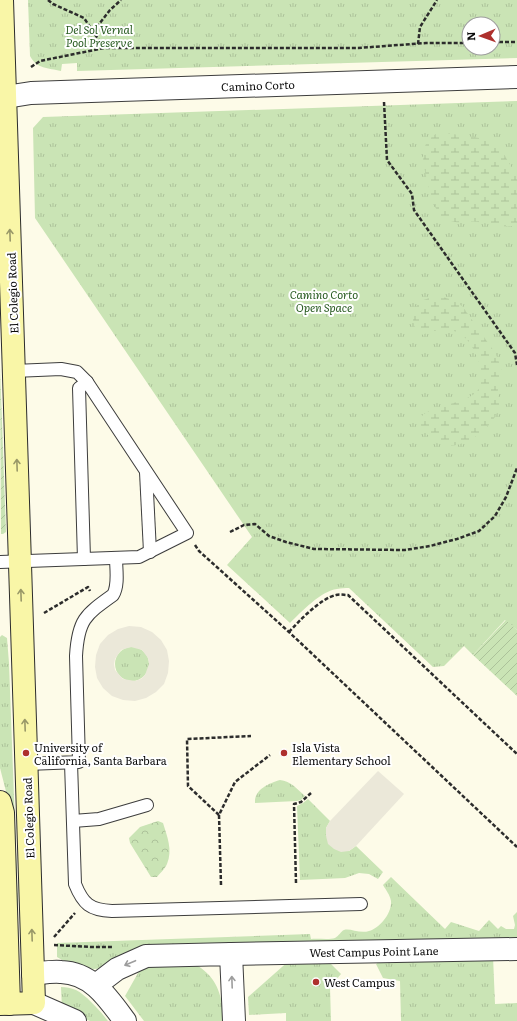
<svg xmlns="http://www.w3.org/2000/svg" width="517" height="1021" font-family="Literata,serif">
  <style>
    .grass { fill: url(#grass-tufts); fill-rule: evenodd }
    .wetland { fill: url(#wetland-marsh) }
    .park { fill: url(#park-crowns) }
    .garden { fill: url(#garden-furrows) }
    .plaza { fill: #ebe8d9; fill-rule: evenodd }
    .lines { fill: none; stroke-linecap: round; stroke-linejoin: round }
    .lane-casing { stroke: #3d3d3d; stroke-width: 14 }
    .street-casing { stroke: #3d3d3d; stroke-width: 24 }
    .secondary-casing { stroke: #2c2c2c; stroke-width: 24 }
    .path { stroke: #2c2c2c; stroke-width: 2.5; stroke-dasharray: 4 2; stroke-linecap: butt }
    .lane { stroke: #fff; stroke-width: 12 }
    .street { stroke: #fff; stroke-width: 22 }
    .secondary { stroke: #f9f6a7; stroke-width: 22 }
    .oneway { stroke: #999868 }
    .oneway2 { stroke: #9d9d9d }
    .poi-dot { fill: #ae302d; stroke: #fff; stroke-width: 1.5 }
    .labels { text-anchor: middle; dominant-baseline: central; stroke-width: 4; stroke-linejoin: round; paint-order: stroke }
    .park-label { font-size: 11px; font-style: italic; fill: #285b20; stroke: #fff }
    .street-label { font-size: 11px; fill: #0a0a0a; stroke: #fff }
    .poi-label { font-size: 11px; fill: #0a0a0a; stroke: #fff; text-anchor: start }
  </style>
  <defs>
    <pattern id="grass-tufts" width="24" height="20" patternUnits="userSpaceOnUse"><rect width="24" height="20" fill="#cae4b5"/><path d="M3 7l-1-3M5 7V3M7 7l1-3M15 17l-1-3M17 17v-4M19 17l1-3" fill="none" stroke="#acc29a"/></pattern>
    <pattern id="wetland-marsh" width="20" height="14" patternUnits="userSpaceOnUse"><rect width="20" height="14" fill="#cae4b5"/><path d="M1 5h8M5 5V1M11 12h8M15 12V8" fill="none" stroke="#acc29a"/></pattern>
    <pattern id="park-crowns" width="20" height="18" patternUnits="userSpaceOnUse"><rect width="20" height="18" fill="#cae4b5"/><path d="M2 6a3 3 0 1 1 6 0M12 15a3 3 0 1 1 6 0" fill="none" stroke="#acc29a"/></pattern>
    <pattern id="garden-furrows" width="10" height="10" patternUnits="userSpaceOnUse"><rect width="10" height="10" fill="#cae4b5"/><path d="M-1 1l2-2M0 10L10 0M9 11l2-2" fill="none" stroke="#acc29a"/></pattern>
  </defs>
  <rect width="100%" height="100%" fill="#fdfbe8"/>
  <!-- grass -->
  <g class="grass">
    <path d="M28,0H517V58L77,71V63L62,64L61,71C48,68 37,69 30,56ZM469,24H493V48H469Z"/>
    <path d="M517,101V630L505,620L473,655L464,646L444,666L433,667L349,588C345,588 341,588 337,589C321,591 301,612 290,623L227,565L252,537L35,218L33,128L43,117Z"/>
    <path d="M2,635L7,638L9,663L18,905L17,908L15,909L9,803L0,768V637Z"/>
    <circle cx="132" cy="664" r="17"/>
    <path d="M280,780C291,781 297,789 305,796L301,800L297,801L255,803C254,789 270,783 280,780Z"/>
    <path d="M308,799L330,821L326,828L349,851L356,846L383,872L378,879L369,874L359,873L345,878L300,880L297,806L303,803Z"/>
    <path d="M391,877L445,929L451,922L479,931L489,920L498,929L501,926L506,929H514L515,925L513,916L517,912V943L93,969L62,960L57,957V943L310,934L311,939C317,938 329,940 335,938C339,936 341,931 344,930C350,928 360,934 369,931C380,928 392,913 391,901C390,895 386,890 383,885Z"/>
    <path d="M493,956L495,1004L517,1003V1021H401L400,981L383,978L376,964L386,958Z"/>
    <path d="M325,958L341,974L330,987L331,1021H286V1013L249,1015L248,997L291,959Z"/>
    <path d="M184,961C189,963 197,964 201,968C219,981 223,1000 223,1021H144L125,996L142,966Z"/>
    <path d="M61,987C66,987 71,988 76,990C86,995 101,1012 108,1021H90L62,1009Z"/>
  </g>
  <!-- wetland -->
  <g class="wetland">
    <path d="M439,132L486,139L495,144L503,152L517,178V225C502,229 492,224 478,222C465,220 462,225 447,220C447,220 442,218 442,218C433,210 422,165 423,153C424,144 431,136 439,132Z"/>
    <path d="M435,296C447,297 454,300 463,307C470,317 477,327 484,337C488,343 494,350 497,357C499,362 503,372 502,378C501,382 498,384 498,389C497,394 500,399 500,404C495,432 447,463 427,434C424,431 420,426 420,421C421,404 474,406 480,386C483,377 481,368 478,359C466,329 451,324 421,335C412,326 409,312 420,302C424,299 430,298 435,296Z"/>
  </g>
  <!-- park -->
  <path class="park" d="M158,821L163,823C167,836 173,850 167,864C165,869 160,873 157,877H151L130,843L129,838L140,827Z"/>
  <!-- garden -->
  <g class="garden">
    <path d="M0,367L6,532L3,534H1Z"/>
    <path d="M506,620L517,630V696L473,655Z"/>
  </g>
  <!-- plaza -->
  <g class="plaza">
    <path d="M129,626L141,627L152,632L161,640L167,650L169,661L168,673L164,684L156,692L146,698L135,701L123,700L112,696L103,688L97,678L95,667L96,655L100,644L108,635L118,629ZM131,647L142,650L148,658L149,664L145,675L141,679L135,681L123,679L115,670L114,664L115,659L121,650Z"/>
    <path d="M378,771L404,794L356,846L349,851L341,852L334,849L328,844L326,836V828L330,821Z"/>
  </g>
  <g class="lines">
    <!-- lane casing -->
    <g class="lane-casing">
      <g id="lane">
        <path d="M146,472L150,552"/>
        <path d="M84,559L79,388L87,382"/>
        <path d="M0,562L139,557L187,533L87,382L77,372L61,369L14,371"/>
        <path d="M71,763L75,884C83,904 90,910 112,911L361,904"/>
        <path d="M27,764L79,762L76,656C78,620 85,615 113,595C119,585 116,569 116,558"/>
        <path d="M73,821L99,819L147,805"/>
      </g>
    </g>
    <!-- street casing -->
    <g class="street-casing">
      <g id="street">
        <path d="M0,98L31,93L517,77"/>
        <path d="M231,954L517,949"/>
        <path d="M33,974C42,973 52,971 61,972C92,973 108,998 125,1021"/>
        <path d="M96,985L117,969L146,956L231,954L234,1021"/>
        <path d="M34,1003L75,1021"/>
      </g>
    </g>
    <!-- secondary casing -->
    <g class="secondary-casing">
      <g id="secondary">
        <path d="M0,802L3,813L9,1004"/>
        <path d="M0,1004L34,1003L2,0"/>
      </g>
    </g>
    <!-- path -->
    <g class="path">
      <path d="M48,0L53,4L84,18L104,48"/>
      <path d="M93,32L110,10L121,0"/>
      <path d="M493,42H517"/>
      <path d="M418,44L420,27L437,0"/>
      <path d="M31,67L40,61L104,48H358L426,43H469"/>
      <path d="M384,102L387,160L412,194L414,210L515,353L517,365"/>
      <path d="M230,532L244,525L255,524L269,536L286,542L314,549L405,550L430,546L457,539L479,531L495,516L506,497L517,468"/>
      <path d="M195,545L199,551L289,632L517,847"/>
      <path d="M44,613L88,587L90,591"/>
      <path d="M289,632C299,621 321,598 336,595C340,594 344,595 348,595L517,754"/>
      <path d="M219,815L188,786L187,739L251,736"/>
      <path d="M296,883L294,804L301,802L311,793"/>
      <path d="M221,885L219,815L235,782L270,755"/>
      <path d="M54,937L75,913"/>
      <path d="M54,945L92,947H112"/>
    </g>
    <!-- lane -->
    <use href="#lane" class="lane"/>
    <!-- street -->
    <use href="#street" class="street"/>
    <!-- secondary -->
    <use href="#secondary" class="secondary"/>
  </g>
  <!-- one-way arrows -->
  <defs><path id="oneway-shaft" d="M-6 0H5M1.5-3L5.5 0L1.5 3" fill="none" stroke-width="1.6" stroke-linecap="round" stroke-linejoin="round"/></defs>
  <g class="oneway">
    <use href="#oneway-shaft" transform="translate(10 235) rotate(-92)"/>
    <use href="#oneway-shaft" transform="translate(17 465) rotate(-92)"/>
    <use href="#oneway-shaft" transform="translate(21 595) rotate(-92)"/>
    <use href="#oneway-shaft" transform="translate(25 725) rotate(-92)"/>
    <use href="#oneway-shaft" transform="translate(32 935) rotate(-92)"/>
  </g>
  <g class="oneway2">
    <use href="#oneway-shaft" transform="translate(130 963) rotate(157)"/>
    <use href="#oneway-shaft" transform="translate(232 982) rotate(-92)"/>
  </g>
  <!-- markers -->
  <g class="poi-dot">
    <circle cx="26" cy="753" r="4"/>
    <circle cx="284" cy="753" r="4"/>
    <circle cx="316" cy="982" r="4"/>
  </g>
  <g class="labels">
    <!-- park labels -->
    <g class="park-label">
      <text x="99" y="29">Del Sol Vernal<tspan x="99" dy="13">Pool Preserve</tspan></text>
      <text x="324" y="294">Camino Corto<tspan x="324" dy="13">Open Space</tspan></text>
    </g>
    <!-- street labels -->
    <g class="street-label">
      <text transform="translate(258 85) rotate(-2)">Camino Corto</text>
      <text transform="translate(12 293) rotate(-92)">El Colegio Road</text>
      <text transform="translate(28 818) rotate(-92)">El Colegio Road</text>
      <text transform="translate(374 951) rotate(-1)">West Campus Point Lane</text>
    </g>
    <!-- poi labels -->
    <g class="poi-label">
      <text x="34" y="747">University of<tspan x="34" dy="13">California, Santa Barbara</tspan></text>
      <text x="292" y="747">Isla Vista<tspan x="292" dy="13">Elementary School</tspan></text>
      <text x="324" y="982">West Campus</text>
    </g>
  </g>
  <!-- north arrow -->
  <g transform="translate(481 36) rotate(268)"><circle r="19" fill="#ffffff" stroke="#9d9d9d"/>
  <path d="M0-3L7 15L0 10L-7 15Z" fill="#ae302d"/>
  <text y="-6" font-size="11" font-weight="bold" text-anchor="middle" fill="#0a0a0a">N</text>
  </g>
</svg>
